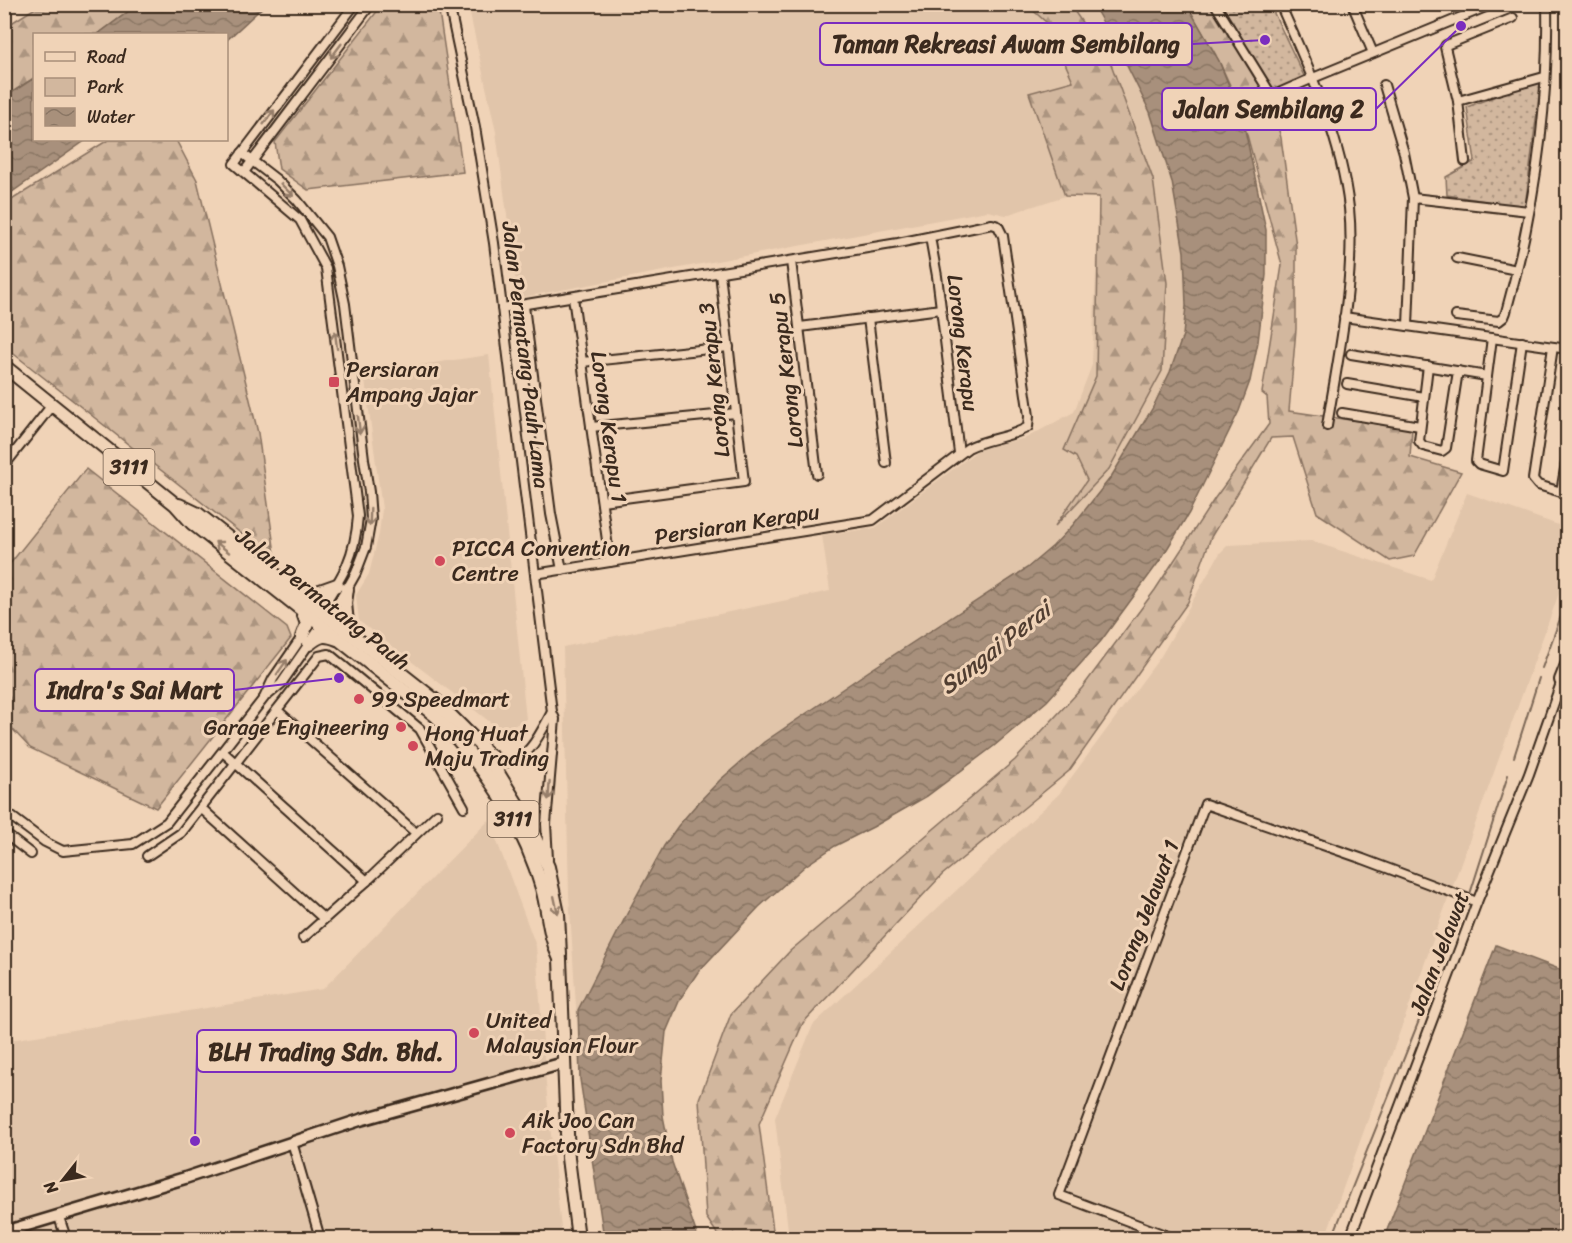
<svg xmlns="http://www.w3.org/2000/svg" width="1572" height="1243" font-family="Sriracha,sans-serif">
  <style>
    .built { fill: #e1c5aa }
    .green { fill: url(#green-dots); stroke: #86705e; stroke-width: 1.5 }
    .forest { fill: url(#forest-firs); stroke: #86705e; stroke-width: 1.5 }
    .water { fill: url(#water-waves); stroke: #7c6756; stroke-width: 1.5 }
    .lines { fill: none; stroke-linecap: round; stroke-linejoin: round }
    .stream { stroke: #7c6756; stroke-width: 2 }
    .street-casing { stroke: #3b2a1e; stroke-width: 12 }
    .secondary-casing { stroke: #3b2a1e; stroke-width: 15 }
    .primary-casing { stroke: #3b2a1e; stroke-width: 16 }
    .highway-casing { stroke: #3b2a1e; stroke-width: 18 }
    .street { stroke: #f0d3b7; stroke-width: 8 }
    .secondary { stroke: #f0d3b7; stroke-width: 10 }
    .primary { stroke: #f0d3b7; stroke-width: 12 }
    .highway { stroke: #f0d3b7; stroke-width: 14 }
    .oneway { stroke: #967e6a }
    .poi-dot { fill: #d1495b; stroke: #f0d3b7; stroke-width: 2 }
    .labels { text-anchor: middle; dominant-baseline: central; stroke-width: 6; stroke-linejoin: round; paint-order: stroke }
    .shield { fill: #f0d3b7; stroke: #715d4c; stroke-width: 1.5 }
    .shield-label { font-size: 21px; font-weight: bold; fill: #3b2a1e }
    .street-label { font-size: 22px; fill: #3b2a1e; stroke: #f0d3b7 }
    .poi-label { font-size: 22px; fill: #3b2a1e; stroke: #f0d3b7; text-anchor: start }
    .water-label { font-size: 24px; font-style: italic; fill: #513e31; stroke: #f0d3b7 }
    .leader { fill: none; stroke: #7b2cbf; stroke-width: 2 }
    .callout-dot { fill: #7b2cbf; stroke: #f0d3b7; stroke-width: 2 }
    .callout { fill: #f0d3b7; stroke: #7b2cbf; stroke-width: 2 }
    .callout-label { font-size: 24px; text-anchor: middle; font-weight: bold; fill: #3b2a1e }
  </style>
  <defs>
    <pattern id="green-dots" width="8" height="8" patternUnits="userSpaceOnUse" patternTransform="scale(1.5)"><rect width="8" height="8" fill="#d2b79e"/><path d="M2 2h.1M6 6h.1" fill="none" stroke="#ac9580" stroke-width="1.8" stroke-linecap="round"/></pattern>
    <pattern id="forest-firs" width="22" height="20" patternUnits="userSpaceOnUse" patternTransform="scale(1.5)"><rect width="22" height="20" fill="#d2b79e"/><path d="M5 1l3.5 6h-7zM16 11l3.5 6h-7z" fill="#ac9580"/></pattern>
    <pattern id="water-waves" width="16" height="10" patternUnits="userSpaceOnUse" patternTransform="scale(1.5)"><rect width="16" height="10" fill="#a8907b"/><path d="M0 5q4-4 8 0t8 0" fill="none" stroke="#8a7664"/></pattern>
  </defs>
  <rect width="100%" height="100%" fill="#f0d3b7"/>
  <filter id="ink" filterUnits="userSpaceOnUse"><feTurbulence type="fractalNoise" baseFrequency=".0167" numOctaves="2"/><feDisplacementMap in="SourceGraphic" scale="12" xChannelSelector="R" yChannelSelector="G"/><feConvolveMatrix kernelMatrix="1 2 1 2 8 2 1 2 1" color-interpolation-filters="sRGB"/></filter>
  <g filter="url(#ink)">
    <!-- built -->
    <g class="built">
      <path d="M468,5H1093L1120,52L1150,112L1172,182L1184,252L1186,306L1183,335L1170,372L1131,446L1111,477L1073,525L1053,546L1027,568L869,671L764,742L720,780L696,805L646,879L584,998L578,1010L577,1023L569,894L563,647L830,591L822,535L875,528L981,448L1026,438L1074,412L1092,365L1099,197L1065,196L1006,215L987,211L518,298L496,132Z"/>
      <path d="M489,355L526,719L503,732L359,621L356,595L369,574L379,534L382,509L364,373Z"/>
      <path d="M1467,493L1567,528V571L1325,1238H789L775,1118L813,1025L1059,794L1161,656L1220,553L1228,545L1311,541L1431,580Z"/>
      <path d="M489,820L536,946L547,1097L562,1238H5V1041L323,989Z"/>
    </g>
    <!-- green -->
    <g class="green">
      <path d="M1221,5H1270L1304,76L1274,92Z"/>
      <path d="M1541,79L1525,207L1447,195L1446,177L1475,161L1467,107Z"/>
    </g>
    <!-- forest -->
    <g class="forest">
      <path d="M40,5H137L98,34H34V78L5,97V27Z"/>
      <path d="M382,5H438L463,172L308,190L279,169L275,142Z"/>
      <path d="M1027,5H1070L1111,64L1153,179L1167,283L1162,371L1109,469L1055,526L1087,480L1076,457L1064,450L1096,376L1099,197L1065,196L1029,93L1073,81L1047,23Z"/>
      <path d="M1187,5H1210L1270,97L1281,138L1296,246V329L1289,411L1412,429L1410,457L1461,472L1414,556L1390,561L1317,513L1293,437L1271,438L1211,537L1188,602L1069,771L942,875L803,1023L759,1124L774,1238H720L706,1217L699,1099L731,1014L790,951L1015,760L1082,688L1155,590L1215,498L1269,424L1267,397L1262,393L1282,265L1243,120L1234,94L1219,61Z"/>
      <path d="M108,140H176L197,180L258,433L276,561L5,347V204Z"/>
      <path d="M86,469L287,628L291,638L156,808L30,748L5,721V570Z"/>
    </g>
    <!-- water -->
    <g class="water">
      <path d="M137,5V4L265,5L227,40L226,34H98Z"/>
      <path d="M1093,5H1187L1219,61L1243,120L1266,230V275L1258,342L1250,381L1239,411L1189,513L1161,559L1101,641L1047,701L994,746L927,796L873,827L835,846L805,866L759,907L698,972L680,999L666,1032L661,1081L663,1116L672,1162L698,1238H604L580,1079L578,1010L631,906L664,846L678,826L696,805L720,780L764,742L869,671L1027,568L1053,546L1073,525L1111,477L1152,409L1170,372L1183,335L1186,306L1184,252L1172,182L1150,112L1120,52Z"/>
      <path d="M34,78V140H86L5,197V97Z"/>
      <path d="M1496,945L1567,972V1219L1560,1238H1384Z"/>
    </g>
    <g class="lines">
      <!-- stream -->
      <g class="stream">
        <path d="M1542,668L1568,597"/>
        <path d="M1514,757L1539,678"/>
        <path d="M1470,894L1508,775"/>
        <path d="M1332,1238L1464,908"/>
      </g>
      <!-- street casing -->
      <g class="street-casing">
        <g id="street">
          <path d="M449,4L475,127L494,243L552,712L555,719L546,824L548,859"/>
          <path d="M1215,4L1272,96L1313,78L1493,4"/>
          <path d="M1280,4C1309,69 1341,136 1349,208C1356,275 1338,358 1327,426"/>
          <path d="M1352,4L1373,53"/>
          <path d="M1384,85L1404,153L1413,198L1408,326"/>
          <path d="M1458,101L1544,77"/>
          <path d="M242,153L277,180L297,200L327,237L337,266L345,304L364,459L369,492L371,519L366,547L356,573L347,589L281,684L268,695"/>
          <path d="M1465,161L1458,101L1445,47L1446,45L1513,18"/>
          <path d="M244,172L371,4"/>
          <path d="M1413,198L1529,211"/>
          <path d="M930,237L937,276L959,453"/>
          <path d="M1457,258L1517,270"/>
          <path d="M791,261L817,474"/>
          <path d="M573,297L610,562"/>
          <path d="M524,306L551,514L562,570"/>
          <path d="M502,308L898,243L992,224L998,226L1003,236L1029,416L1028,427C1010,438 987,438 968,448L873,520L535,574"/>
          <path d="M1456,316L1499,321L1504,317L1506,312C1534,212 1549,108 1547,4"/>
          <path d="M1344,317L1568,349"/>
          <path d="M868,318L886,463"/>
          <path d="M800,327L941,309"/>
          <path d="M1492,338L1476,461L1479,464L1503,471L1522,342"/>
          <path d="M1553,347L1533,479L1538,485L1568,494"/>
          <path d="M1351,354L1487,376"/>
          <path d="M582,362L729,347"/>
          <path d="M1428,366L1419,441L1423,446L1442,451L1446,448L1458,371"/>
          <path d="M1347,384L1424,397"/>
          <path d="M1342,413L1420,426"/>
          <path d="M591,427L736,413"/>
          <path d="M4,466L52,405"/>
          <path d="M1561,492L1568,451"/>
          <path d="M602,501L744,482L720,273"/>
          <path d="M319,612C342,577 355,559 358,516L326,268L300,220L234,164L355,4"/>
          <path d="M277,710L416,833"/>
          <path d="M223,752L367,881"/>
          <path d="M488,752C493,755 499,761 504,762C527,765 543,728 552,712"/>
          <path d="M201,808L324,919"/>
          <path d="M4,811L45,842L63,851L133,844L167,822L264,698L273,679L304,634"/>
          <path d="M4,833L31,854"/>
          <path d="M147,856L181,833L319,656L329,654L420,729L464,807"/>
          <path d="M303,938L367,881L437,814"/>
          <path d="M292,1142L320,1238"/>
          <path d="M59,1217L66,1238"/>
          <path d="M1173,1238L1059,1195L1205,804L1363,859L1477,902"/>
          <path d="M1350,1238L1477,902L1529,774L1562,680"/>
        </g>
      </g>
      <!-- secondary casing -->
      <g class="secondary-casing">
        <path id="secondary" d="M4,1232L185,1178L360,1120L564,1063"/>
      </g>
      <!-- primary casing -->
      <g class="primary-casing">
        <g id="primary">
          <path d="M4,366L175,504L192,523L436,716C483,764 523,821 542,888C549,913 548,934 560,959L568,1158L578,1238"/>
          <path d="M179,505L198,514L436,701L482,747L528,822L548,867L558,914L560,955"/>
          <path d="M347,589L345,603L348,633"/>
          <path d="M303,597L337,585"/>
          <path d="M302,637L307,624L302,610"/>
          <path d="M309,644C320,635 324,634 337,639"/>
        </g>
      </g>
      <!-- highway casing -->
      <g class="highway-casing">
        <path id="highway" d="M1562,680L1568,665"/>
      </g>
      <!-- street -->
      <use href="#street" class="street"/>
      <!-- secondary -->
      <use href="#secondary" class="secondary"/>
      <!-- primary -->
      <use href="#primary" class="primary"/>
      <!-- highway -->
      <use href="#highway" class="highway"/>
    </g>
    <!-- one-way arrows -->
    <defs><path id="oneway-shaft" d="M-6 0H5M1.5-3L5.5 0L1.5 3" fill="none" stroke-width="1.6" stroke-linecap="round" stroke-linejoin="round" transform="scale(1.5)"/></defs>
    <g class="oneway">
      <use href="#oneway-shaft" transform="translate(336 51) rotate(127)"/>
      <use href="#oneway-shaft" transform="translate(269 117) rotate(-53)"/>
      <use href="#oneway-shaft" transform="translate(287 190) rotate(45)"/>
      <use href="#oneway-shaft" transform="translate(336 340) rotate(-97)"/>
      <use href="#oneway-shaft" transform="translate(359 425) rotate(83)"/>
      <use href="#oneway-shaft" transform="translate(370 517) rotate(92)"/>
      <use href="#oneway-shaft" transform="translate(222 547) rotate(-142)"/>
      <use href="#oneway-shaft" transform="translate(282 667) rotate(-55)"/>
      <use href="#oneway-shaft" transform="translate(549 791) rotate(94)"/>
      <use href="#oneway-shaft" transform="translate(556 905) rotate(78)"/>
    </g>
  </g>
  <!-- markers -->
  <g class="poi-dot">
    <rect x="328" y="376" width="12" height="12" rx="3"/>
    <circle cx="440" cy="561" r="6"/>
    <circle cx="359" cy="699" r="6"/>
    <circle cx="401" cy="727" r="6"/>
    <circle cx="413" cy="746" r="6"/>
    <circle cx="474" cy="1033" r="6"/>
    <circle cx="510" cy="1133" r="6"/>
  </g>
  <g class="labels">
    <!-- shield labels -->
    <g class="shield">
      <rect x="103.5" y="449" width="51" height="36" rx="4.5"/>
      <rect x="487.5" y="801" width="51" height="36" rx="4.5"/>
    </g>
    <g class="shield-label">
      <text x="129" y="467">3111</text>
      <text x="513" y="819">3111</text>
    </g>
    <!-- street labels -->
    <g class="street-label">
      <text transform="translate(963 343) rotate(83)">Lorong Kerapu</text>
      <text transform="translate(526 355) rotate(83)">Jalan Permatang Pauh Lama</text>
      <text transform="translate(786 370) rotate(-97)">Lorong Kerapu 5</text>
      <text transform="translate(714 380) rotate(-96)">Lorong Kerapu 3</text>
      <text transform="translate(609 427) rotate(82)">Lorong Kerapu 1</text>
      <text transform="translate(737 524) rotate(-9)">Persiaran Kerapu</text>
      <text transform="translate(323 599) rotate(38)">Jalan Permatang Pauh</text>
      <text transform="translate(1144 915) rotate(-69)">Lorong Jelawat 1</text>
      <text transform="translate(1439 953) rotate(-69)">Jalan Jelawat</text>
    </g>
    <!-- poi labels -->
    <g class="poi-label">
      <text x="346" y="369">Persiaran<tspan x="346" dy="25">Ampang Jajar</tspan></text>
      <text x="452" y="548">PICCA Convention<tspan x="452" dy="25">Centre</tspan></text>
      <text x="371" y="699">99 Speedmart</text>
      <text x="389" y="727" text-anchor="end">Garage Engineering</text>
      <text x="425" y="733">Hong Huat<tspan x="425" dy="25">Maju Trading</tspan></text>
      <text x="486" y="1020">United<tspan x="486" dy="25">Malaysian Flour</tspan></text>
      <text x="522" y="1120">Aik Joo Can<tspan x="522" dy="25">Factory Sdn Bhd</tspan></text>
    </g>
    <!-- water labels -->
    <g class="water-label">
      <text transform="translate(995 648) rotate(-38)">Sungai Perai</text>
    </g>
  </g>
  <!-- callouts -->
  <path class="leader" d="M1265 40L1192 44M1461 26L1376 109M339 678L234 690M195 1141L197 1051"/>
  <g class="callout-dot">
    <circle cx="1265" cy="40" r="6"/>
    <circle cx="1461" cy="26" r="6"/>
    <circle cx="339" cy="678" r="6"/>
    <circle cx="195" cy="1141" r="6"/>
  </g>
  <g class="callout">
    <rect x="820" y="23" width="372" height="42" rx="6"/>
    <rect x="1162" y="88" width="214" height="42" rx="6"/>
    <rect x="35" y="669" width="199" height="42" rx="6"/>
    <rect x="197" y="1030" width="259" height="42" rx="6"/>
  </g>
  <g class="callout-label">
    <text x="1006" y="52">Taman Rekreasi Awam Sembilang</text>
    <text x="1269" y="117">Jalan Sembilang 2</text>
    <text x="135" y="698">Indra's Sai Mart</text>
    <text x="326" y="1060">BLH Trading Sdn. Bhd.</text>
  </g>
  <!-- margin -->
  <rect width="1572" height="1243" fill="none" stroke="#f0d3b7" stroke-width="24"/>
  <rect x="12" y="12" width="1548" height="1219" fill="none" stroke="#3b2a1e" stroke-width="2" filter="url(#ink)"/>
  <!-- legend -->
  <rect x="33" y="33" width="195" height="108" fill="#f0d3b7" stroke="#a88f7a" stroke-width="1.5"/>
  <rect x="45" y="52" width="30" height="9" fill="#f0d3b7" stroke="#a88f7a" stroke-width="1.5"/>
  <text x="87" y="63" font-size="18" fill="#3b2a1e">Road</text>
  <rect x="45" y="78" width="30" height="18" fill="#d2b79e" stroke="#a88f7a" stroke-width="1.5"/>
  <text x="87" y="93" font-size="18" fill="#3b2a1e">Park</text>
  <rect x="45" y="108" width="30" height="18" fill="url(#water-waves)" stroke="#a88f7a" stroke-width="1.5"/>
  <text x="87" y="123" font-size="18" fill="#3b2a1e">Water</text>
  <!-- north arrow -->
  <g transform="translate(63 1180) rotate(239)" stroke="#f0d3b7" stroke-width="4.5" paint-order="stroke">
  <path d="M0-4.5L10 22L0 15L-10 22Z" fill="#3b2a1e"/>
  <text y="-9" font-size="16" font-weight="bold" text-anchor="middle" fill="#3b2a1e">N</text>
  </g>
</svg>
